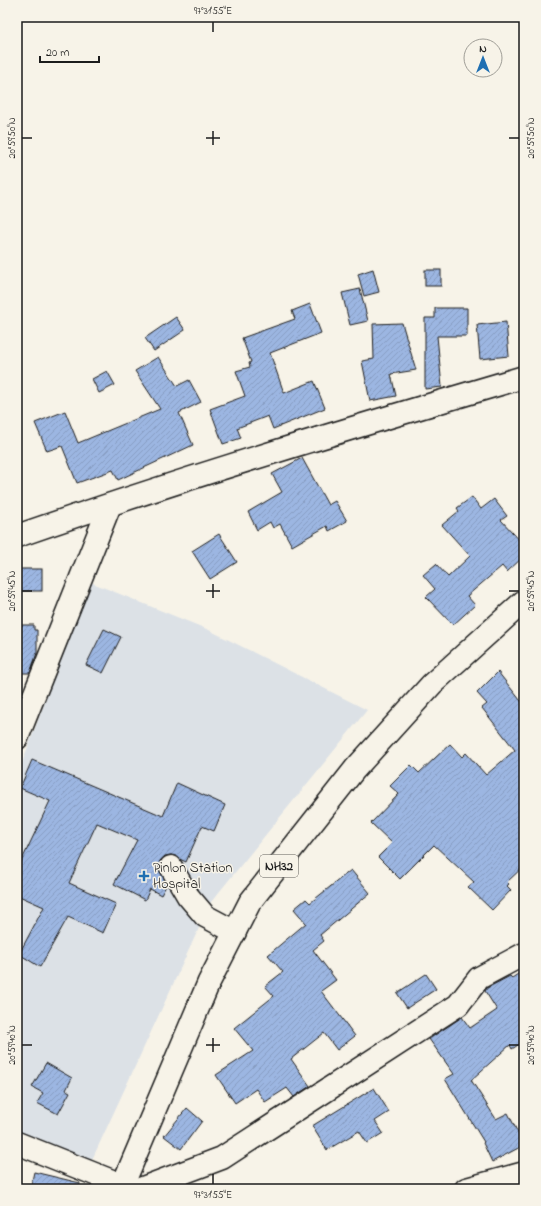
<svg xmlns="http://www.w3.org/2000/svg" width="541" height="1206" font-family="'Indie Flower',sans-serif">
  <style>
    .built { fill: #dce1e6 }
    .building { fill: url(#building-hatch); stroke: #1c1c1c }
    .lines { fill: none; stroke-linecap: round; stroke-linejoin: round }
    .minor-casing { stroke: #1c1c1c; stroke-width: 25 }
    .highway-casing { stroke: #1c1c1c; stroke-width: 25 }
    .minor { stroke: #f7f3e8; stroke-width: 22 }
    .highway { stroke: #f7f3e8; stroke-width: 22 }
    .ticks { fill: none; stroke: #1c1c1c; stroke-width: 1.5 }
    .poi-dot { fill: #1f6fb2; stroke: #f7f3e8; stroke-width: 1.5 }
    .labels { text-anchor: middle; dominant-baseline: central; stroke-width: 3; stroke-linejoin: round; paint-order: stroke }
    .shield { fill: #f7f3e8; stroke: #5e5c59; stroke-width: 1 }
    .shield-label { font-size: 13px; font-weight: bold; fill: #1c1c1c }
    .poi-label { font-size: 14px; fill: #1c1c1c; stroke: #f7f3e8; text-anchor: start }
    .neatline { fill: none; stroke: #1c1c1c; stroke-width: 1.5 }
    .ticks-label { font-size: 10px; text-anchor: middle; fill: #1c1c1c }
  </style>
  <defs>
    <pattern id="building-hatch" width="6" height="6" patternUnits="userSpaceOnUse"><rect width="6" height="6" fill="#9cb6e2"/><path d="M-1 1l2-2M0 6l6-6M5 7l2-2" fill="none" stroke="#869cc1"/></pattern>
  </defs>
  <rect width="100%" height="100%" fill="#f7f3e8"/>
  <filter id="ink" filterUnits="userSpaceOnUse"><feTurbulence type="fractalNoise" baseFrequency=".025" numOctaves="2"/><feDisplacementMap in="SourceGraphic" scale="8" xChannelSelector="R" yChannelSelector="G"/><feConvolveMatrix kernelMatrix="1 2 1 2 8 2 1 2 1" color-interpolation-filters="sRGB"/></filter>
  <g filter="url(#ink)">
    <!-- built -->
    <path class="built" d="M90,582L209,630L367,710L211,902L90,1164L17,1134V776Z"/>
    <!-- building -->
    <g class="building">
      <path d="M373,269L379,292L364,296L358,274Z"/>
      <rect x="425" y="270" width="16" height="16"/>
      <path d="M360,289L368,321L350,325L342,293Z"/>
      <path d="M310,304L321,333L270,353L284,393L314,381L325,408L273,429L268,416L237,428L241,438L223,444L210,409L245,396L236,371L250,367L249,363L251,362L242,338L295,319L292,311Z"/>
      <path d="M435,308H467V336H437L442,387L425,389V318H435Z"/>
      <path d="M176,317L185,330L154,351L145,338Z"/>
      <path d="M506,322L509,356L480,359L477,325Z"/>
      <path d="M402,323L416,370L391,374L396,396L370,401L362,361L374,359L373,324Z"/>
      <path d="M158,357L177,386L189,380L201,402L179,413L193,445L118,480L113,470L77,483L62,446L47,451L35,423L65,411L78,443L160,409L135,371Z"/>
      <path d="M107,371L115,385L99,393L92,379Z"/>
      <path d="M302,458L328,505L335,501L347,521L329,531L327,526L292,546L280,524L273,528L270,522L257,530L248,512L282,492L272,474Z"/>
      <path d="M472,497L481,509L494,499L507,516L501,520L524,545V556L507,572L502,566L467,596L475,605L453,625L426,597L435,589L423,575L436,564L448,577L470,556L442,525L459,511L457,508Z"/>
      <path d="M219,534L237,562L210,579L192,551Z"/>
      <rect x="17" y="569" width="25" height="22"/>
      <path d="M17,625H34V630H37V653L30,673H17Z"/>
      <path d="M104,629L121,637L103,673L86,665Z"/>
      <path d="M498,672L524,705V866L507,882L509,884L507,886L511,890L492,910L468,887L474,882L434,845L400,879L378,857L392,843L371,823L399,794L390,786L411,765L419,773L450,744L462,757L466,753L486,775L515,750L482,708L487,704L477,693Z"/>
      <path d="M32,760L163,816L177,783L225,805L214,831L202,826L186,862L171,855L165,856L160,861L159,867L167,884L161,895L150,889L145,900L114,884L137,840L97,823L69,883L116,904L103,933L68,917L40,967L19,954L44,907L17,895V860L21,862L50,801L20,788Z"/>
      <path d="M351,870L370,893L320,935L324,941L313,950L336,980L321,991L355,1036L337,1050L324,1033L291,1059L310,1086L294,1097L287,1088L265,1102L256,1089L235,1103L216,1075L253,1051L234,1028L274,996L265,986L283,972L268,955L306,923L294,909L306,899L310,903Z"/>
      <path d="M524,970V1041L512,1049L510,1045L471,1080L496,1119L508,1113L524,1145L492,1162L483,1143L484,1142L445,1079L454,1074L429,1039L462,1017L470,1028L497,1010L485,991L487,988L510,976L512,978Z"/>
      <path d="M426,974L436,989L407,1008L397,993Z"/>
      <path d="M46,1063L72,1078L66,1090L70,1092L58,1114L37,1103L43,1093L32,1087Z"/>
      <path d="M374,1088L389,1112L375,1121L383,1133L367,1143L359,1131L327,1150L312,1126Z"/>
      <path d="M187,1108L202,1121L181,1149L164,1136Z"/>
      <path d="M34,1172L80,1183L79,1189H30Z"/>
    </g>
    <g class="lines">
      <!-- minor casing -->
      <g class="minor-casing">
        <g id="minor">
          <path d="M17,536C184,478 354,427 524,377"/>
          <path d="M17,738L110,505"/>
          <path d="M171,867L188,896L205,916L235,932"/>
          <path d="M17,1143L122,1185"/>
          <path d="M140,1189L222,1158L458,1005L479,978L524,954"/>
          <path d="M466,1189L524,1173"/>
        </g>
      </g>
      <!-- highway casing -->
      <g class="highway-casing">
        <path id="highway" d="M121,1189L209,982L250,902L355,769L432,684L524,601"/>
      </g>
      <!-- minor -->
      <use href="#minor" class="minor"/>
      <!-- highway -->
      <use href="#highway" class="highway"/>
    </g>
  </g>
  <!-- ticks -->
  <path class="ticks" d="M213,22V32M213,131V145M22,138H32M206,138H220M509,138H519M213,584V598M22,591H32M206,591H220M509,591H519M213,1038V1052M22,1045H32M206,1045H220M509,1045H519M213,1174V1184"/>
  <!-- markers -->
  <path class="poi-dot" d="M142 870h4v4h4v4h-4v4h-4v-4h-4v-4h4z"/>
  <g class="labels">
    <!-- shield labels -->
    <rect class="shield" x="260" y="855" width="38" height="22" rx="3"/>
    <g class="shield-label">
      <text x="279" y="866">NH32</text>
    </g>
    <!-- poi labels -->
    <g class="poi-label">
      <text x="153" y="868">Pinlon Station<tspan x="153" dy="16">Hospital</tspan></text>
    </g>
  </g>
  <!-- margin -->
  <rect width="541" height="1206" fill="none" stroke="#f7f3e8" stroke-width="44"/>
  <!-- north arrow -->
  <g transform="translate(483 58)"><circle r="19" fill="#f7f3e8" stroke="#9f9d96"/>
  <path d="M0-3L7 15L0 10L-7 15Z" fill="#1f6fb2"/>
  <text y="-6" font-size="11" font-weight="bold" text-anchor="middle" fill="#1c1c1c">N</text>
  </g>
  <!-- scale -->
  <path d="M40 56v6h59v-6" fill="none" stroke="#1c1c1c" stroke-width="2"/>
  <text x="46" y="56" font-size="12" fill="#1c1c1c" stroke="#f7f3e8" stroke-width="3" paint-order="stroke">20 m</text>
  <rect x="22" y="22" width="497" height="1162" class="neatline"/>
  <g class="ticks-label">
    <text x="213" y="14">97°31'55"E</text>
    <text transform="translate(11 138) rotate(-90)" y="4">20°59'50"N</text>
    <text transform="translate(530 138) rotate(-90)" y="4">20°59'50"N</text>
    <text transform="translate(11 591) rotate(-90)" y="4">20°59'45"N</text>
    <text transform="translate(530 591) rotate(-90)" y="4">20°59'45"N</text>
    <text transform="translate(11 1045) rotate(-90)" y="4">20°59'40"N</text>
    <text transform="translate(530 1045) rotate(-90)" y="4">20°59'40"N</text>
    <text x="213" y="1198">97°31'55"E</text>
  </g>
</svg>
